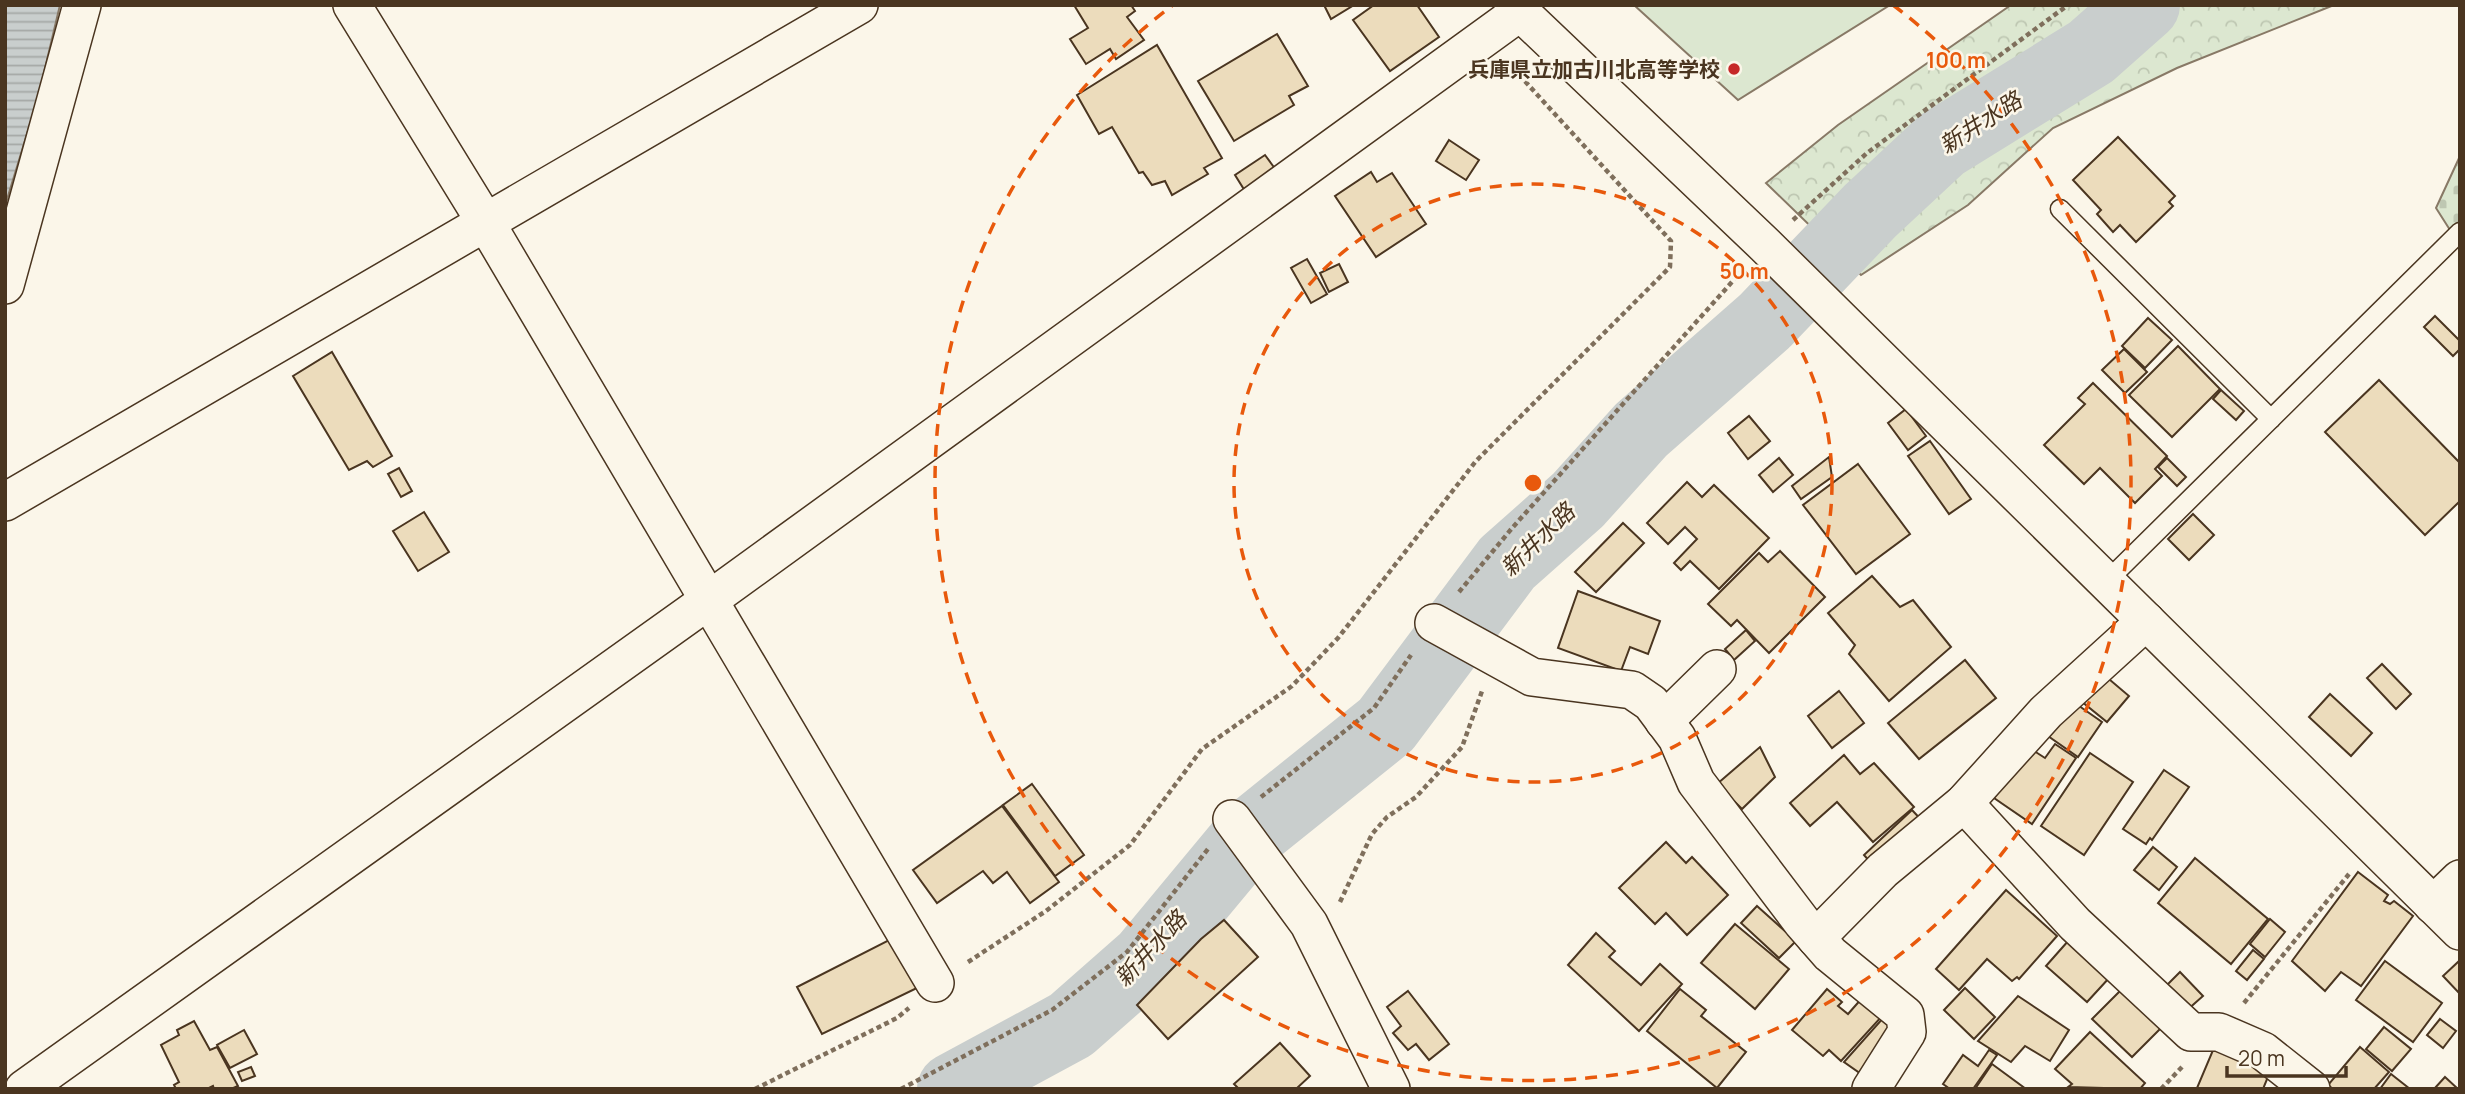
<svg xmlns="http://www.w3.org/2000/svg" width="2465" height="1094" font-family="Manrope,'Noto Sans JP',sans-serif">
  <style>
    .green { fill: #dce7d0; stroke: #887966; stroke-width: 2 }
    .forest { fill: url(#forest-crowns); stroke: #887966; stroke-width: 2 }
    .cemetery { fill: url(#cemetery-stones); stroke: #887966; stroke-width: 2 }
    .water { fill: url(#water-rules); stroke: #887966; stroke-width: 2 }
    .lines { fill: none; stroke-linecap: round; stroke-linejoin: round }
    .river { stroke: #c9cecd; stroke-width: 72 }
    .building { fill: #ecdcbc; stroke: #4a3520; stroke-width: 2 }
    .lane-casing { stroke: #4a3520; stroke-width: 21 }
    .street-casing { stroke: #4a3520; stroke-width: 40 }
    .path { stroke: #7f6f5c; stroke-width: 4.5; stroke-dasharray: 5 3.5; stroke-linecap: butt }
    .lane { stroke: #fbf6e9; stroke-width: 18 }
    .street { stroke: #fbf6e9; stroke-width: 37 }
    .ring { fill: none; stroke: #e8590c; stroke-width: 3.5; stroke-dasharray: 12 9 }
    .poi-dot { fill: #c62828; stroke: #fbf6e9; stroke-width: 2.5 }
    .labels { text-anchor: middle; dominant-baseline: central; stroke-width: 5; stroke-linejoin: round; paint-order: stroke }
    .poi-label { font-size: 21px; font-weight: bold; fill: #4a3520; stroke: #fbf6e9; text-anchor: end }
    .water-label { font-size: 23px; font-style: italic; fill: #4a3520; stroke: #fbf6e9 }
    .centre { fill: #e8590c; stroke: #fbf6e9; stroke-width: 3.5 }
    .ring-label { font-size: 21px; text-anchor: middle; font-weight: bold; fill: #e8590c; stroke: #fbf6e9; stroke-width: 5; stroke-linejoin: round; paint-order: stroke }
  </style>
  <defs>
    <pattern id="forest-crowns" width="20" height="18" patternUnits="userSpaceOnUse" patternTransform="scale(1.75)"><rect width="20" height="18" fill="#dce7d0"/><path d="M2 6a3 3 0 1 1 6 0M12 15a3 3 0 1 1 6 0" fill="none" stroke="#bec7b2"/></pattern>
    <pattern id="cemetery-stones" width="16" height="16" patternUnits="userSpaceOnUse" patternTransform="scale(1.75)"><rect width="16" height="16" fill="#dce7d0"/><path d="M2 7V4a2 2 0 0 1 4 0v3zM10 15v-3a2 2 0 0 1 4 0v3z" fill="#bec7b2"/></pattern>
    <pattern id="water-rules" width="6" height="5" patternUnits="userSpaceOnUse" patternTransform="scale(1.75)"><rect width="6" height="5" fill="#c9cecd"/><path d="M0 2.5h6" fill="none" stroke="#a5a8a6"/></pattern>
  </defs>
  <rect width="100%" height="100%" fill="#fbf6e9"/>
  <!-- green -->
  <path class="green" d="M1634,5H1890L1738,100Z"/>
  <!-- forest -->
  <path class="forest" d="M2011,5H2334L2177,68L2053,128L1968,205L1861,275L1766,183L1838,125Z"/>
  <!-- cemetery -->
  <path class="cemetery" d="M2460,156V221L2450,230L2436,208Z"/>
  <!-- water -->
  <path class="water" d="M5,5H60L38,98L5,206Z"/>
  <g class="lines">
    <!-- river -->
    <path class="river" d="M953,1089L1071,1025L1146,959L1249,835L1386,725L1507,563L1578,500L1641,430L1765,321L1870,211L1942,144L2091,52L2144,5"/>
  </g>
  <!-- building -->
  <g class="building">
    <path d="M1074,5H1131L1135,11L1127,17L1144,40L1116,59L1110,49L1086,64L1070,39L1088,28Z"/>
    <path d="M1324,5H1354L1331,19Z"/>
    <path d="M1374,5H1417L1439,37L1390,71L1353,20Z"/>
    <path d="M1277,34L1308,86L1289,96L1294,105L1234,141L1198,81Z"/>
    <path d="M1157,45L1222,158L1204,168L1208,174L1172,195L1165,181L1152,185L1143,172L1139,173L1112,127L1099,134L1077,95Z"/>
    <path d="M2118,137L2175,196L2169,202L2173,206L2136,242L2120,225L2113,232L2097,214L2101,210L2073,180Z"/>
    <path d="M1449,140L1479,160L1466,180L1436,161Z"/>
    <path d="M1265,155L1276,170L1245,191L1235,175Z"/>
    <path d="M1371,172L1377,182L1392,173L1426,224L1376,257L1335,196Z"/>
    <path d="M1307,259L1327,294L1311,303L1291,268Z"/>
    <path d="M1339,264L1348,282L1329,292L1320,273Z"/>
    <path d="M2435,316L2460,341V349L2453,356L2424,327Z"/>
    <path d="M2148,318L2172,340L2145,368L2122,346Z"/>
    <path d="M2178,346L2220,389L2172,437L2129,395Z"/>
    <path d="M2124,349L2147,372L2125,393L2102,370Z"/>
    <path d="M332,352L392,456L373,467L367,461L349,470L293,376Z"/>
    <path d="M2379,380L2460,463V501L2425,535L2325,432Z"/>
    <path d="M2093,383L2167,456L2155,469L2162,476L2135,503L2100,468L2084,484L2044,445L2085,404L2078,398Z"/>
    <path d="M2221,390L2244,411L2236,420L2213,399Z"/>
    <path d="M1906,409L1926,436L1908,450L1888,423Z"/>
    <path d="M1749,416L1770,441L1748,459L1728,433Z"/>
    <path d="M1930,441L1971,499L1949,514L1908,456Z"/>
    <path d="M1829,457L1832,477L1801,499L1792,486Z"/>
    <path d="M1779,458L1793,475L1773,492L1759,475Z"/>
    <path d="M2167,458L2186,477L2177,486L2158,467Z"/>
    <path d="M1858,464L1910,534L1856,574L1803,505Z"/>
    <path d="M399,468L412,491L401,497L388,474Z"/>
    <path d="M1687,482L1702,497L1714,485L1769,538L1719,589L1690,561L1681,570L1674,563L1697,539L1685,527L1668,544L1647,523Z"/>
    <path d="M424,512L449,552L418,571L393,531Z"/>
    <path d="M2193,514L2214,535L2189,560L2168,539Z"/>
    <path d="M1623,523L1644,543L1596,592L1575,572Z"/>
    <path d="M1780,551L1825,597L1769,653L1737,620L1731,626L1708,604L1759,553L1768,562Z"/>
    <path d="M1872,576L1900,607L1913,600L1951,647L1889,701L1849,654L1855,645L1828,613Z"/>
    <path d="M1578,591L1660,621L1648,654L1630,647L1621,671L1558,648Z"/>
    <path d="M1746,630L1755,641L1734,660L1725,649Z"/>
    <path d="M1965,660L1996,698L1919,759L1888,723Z"/>
    <path d="M2382,664L2411,694L2396,709L2367,678Z"/>
    <path d="M2103,674L2129,696L2107,722L2081,701Z"/>
    <path d="M1839,691L1864,723L1832,748L1808,716Z"/>
    <path d="M2330,694L2372,733L2351,756L2309,717Z"/>
    <path d="M2072,701L2102,722L2078,757L2048,736Z"/>
    <path d="M2055,744L2076,758L2032,824L1994,798L2028,747L2045,758Z"/>
    <path d="M1760,747L1775,777L1742,809L1717,784Z"/>
    <path d="M2090,753L2133,782L2084,855L2041,826Z"/>
    <path d="M1844,755L1860,774L1874,763L1914,807L1873,842L1837,802L1810,826L1790,803Z"/>
    <path d="M2164,770L2189,787L2152,840L2150,838L2146,844L2123,829Z"/>
    <path d="M1032,784L1084,855L1055,876L1003,805Z"/>
    <path d="M1002,806L1059,882L1030,903L1007,872L993,883L983,871L937,903L913,870Z"/>
    <path d="M1912,810L1926,825L1877,870L1864,855Z"/>
    <path d="M1666,842L1686,863L1692,857L1728,895L1687,935L1666,913L1655,924L1619,888Z"/>
    <path d="M2153,847L2177,867L2159,890L2134,870Z"/>
    <path d="M2195,858L2268,919L2231,964L2158,903Z"/>
    <path d="M2358,872L2388,895L2384,901L2390,904L2394,901L2413,916L2361,986L2341,972L2325,991L2292,961Z"/>
    <path d="M2006,890L2057,936L2019,979L2017,977L2012,981L1987,959L1959,990L1936,969Z"/>
    <path d="M1757,906L1796,941L1779,958L1741,923Z"/>
    <path d="M2270,919L2285,932L2265,957L2250,944Z"/>
    <path d="M1224,920L1258,957L1168,1039L1137,1005L1201,939Z"/>
    <path d="M1735,924L1789,969L1755,1009L1701,963Z"/>
    <path d="M1596,933L1615,951L1609,957L1641,985L1660,964L1682,984L1639,1031L1568,965Z"/>
    <path d="M895,937L919,987L822,1034L797,987Z"/>
    <path d="M2069,940L2110,977L2087,1002L2046,966Z"/>
    <path d="M2253,950L2264,959L2247,980L2236,971Z"/>
    <path d="M2385,961L2442,1003L2413,1042L2356,1000Z"/>
    <path d="M2458,962L2460,964V994L2443,976Z"/>
    <path d="M2180,972L2203,996L2186,1011L2164,988Z"/>
    <path d="M2127,984L2167,1022L2132,1057L2092,1019Z"/>
    <path d="M1965,988L1995,1017L1974,1039L1944,1010Z"/>
    <path d="M1680,989L1706,1010L1701,1016L1746,1052L1717,1088L1647,1031Z"/>
    <path d="M1827,989L1842,1002L1838,1006L1848,1014L1863,997L1883,1015L1841,1061L1829,1050L1823,1056L1792,1030Z"/>
    <path d="M1408,991L1449,1044L1429,1060L1416,1044L1408,1050L1393,1033L1401,1026L1387,1007Z"/>
    <path d="M2018,996L2069,1030L2050,1061L2025,1046L2011,1062L1978,1041Z"/>
    <path d="M1884,1017L1894,1027L1864,1076L1844,1062Z"/>
    <path d="M2440,1019L2456,1031L2443,1048L2427,1035Z"/>
    <path d="M194,1021L210,1050L217,1047L238,1086L231,1089H214L213,1086L207,1089H176L174,1085L179,1082L161,1045L179,1035L177,1030Z"/>
    <path d="M2384,1027L2411,1049L2392,1071L2366,1049Z"/>
    <path d="M244,1030L257,1054L230,1068L217,1045Z"/>
    <path d="M2090,1032L2145,1083L2140,1089L2068,1087L2072,1084L2055,1069Z"/>
    <path d="M1280,1043L1310,1076L1296,1089H1239L1234,1084Z"/>
    <path d="M2216,1043L2272,1067L2263,1089L2197,1088Z"/>
    <path d="M2360,1047L2389,1072L2374,1089H2333L2328,1085Z"/>
    <path d="M1989,1050L1997,1055L1973,1089H1950L1943,1084L1963,1055L1978,1066Z"/>
    <path d="M1992,1064L2026,1089H1975Z"/>
    <path d="M251,1067L255,1076L242,1081L238,1072Z"/>
    <path d="M2391,1074L2410,1089H2380Z"/>
    <path d="M2445,1077L2458,1089H2434Z"/>
  </g>
  <g class="lines">
    <!-- lane casing -->
    <g class="lane-casing">
      <g id="lane">
        <path d="M2060,209L2271,419"/>
        <path d="M2106,582L2460,232"/>
      </g>
    </g>
    <!-- street casing -->
    <g class="street-casing">
      <g id="street">
        <path d="M352,5L486,223L935,983"/>
        <path d="M1513,5L1765,245L2460,931"/>
        <path d="M5,285L82,5"/>
        <path d="M5,502L859,5"/>
        <path d="M1434,623L1532,677L1632,690L1651,703L1677,738L1696,782L1802,922L1830,954L1905,1015L1907,1032L1871,1089"/>
        <path d="M1664,721L1717,669"/>
        <path d="M1964,803L2075,924L2191,1032H2219L2263,1051L2311,1089"/>
        <path d="M1232,819L1309,924L1391,1089"/>
        <path d="M2433,905L2460,879"/>
        <path d="M1816,938L1883,870L1964,803L2046,712L2146,621"/>
        <path d="M24,1089L709,600L1520,12"/>
      </g>
    </g>
    <!-- path -->
    <g class="path">
      <path d="M1793,220L1867,153L2068,5"/>
      <path d="M1459,592L1513,527L1740,273"/>
      <path d="M1261,797L1374,708L1411,655"/>
      <path d="M1340,902L1372,834L1387,817L1416,797L1462,747L1482,691"/>
      <path d="M968,962L1046,911L1130,845L1202,749L1292,686L1338,638L1476,461L1670,267L1671,241L1511,66"/>
      <path d="M2244,1003L2349,874"/>
      <path d="M755,1089L897,1018L909,1008"/>
      <path d="M901,1089L1052,1010L1127,952L1208,849"/>
      <path d="M2161,1089L2182,1067"/>
    </g>
    <!-- lane -->
    <use href="#lane" class="lane"/>
    <!-- street -->
    <use href="#street" class="street"/>
  </g>
  <!-- distance rings -->
  <g class="ring">
    <circle cx="1533" cy="483" r="299"/>
    <path d="M1893 5A598 598 0 1 1 1173 5"/>
  </g>
  <!-- markers -->
  <circle class="poi-dot" cx="1734" cy="69" r="7"/>
  <g class="labels">
    <!-- poi labels -->
    <g class="poi-label">
      <text x="1720" y="69">兵庫県立加古川北高等学校</text>
    </g>
    <!-- water labels -->
    <g class="water-label">
      <text transform="translate(1980 122) rotate(-33)">新井水路</text>
      <text transform="translate(1537 539) rotate(-44)">新井水路</text>
      <text transform="translate(1150 948) rotate(-47)">新井水路</text>
    </g>
  </g>
  <circle cx="1533" cy="483" r="10" class="centre"/>
  <g class="ring-label">
    <text x="1956" y="68">100 m</text>
    <text x="1744" y="279">50 m</text>
  </g>
  <!-- border -->
  <rect width="2465" height="1094" fill="none" stroke="#4a3520" stroke-width="14"/>
  <!-- scale -->
  <path d="M2227 1066v10h119v-10" fill="none" stroke="#4a3520" stroke-width="3.5"/>
  <text x="2238" y="1066" font-size="21" fill="#4a3520" stroke="#fbf6e9" stroke-width="5" paint-order="stroke">20 m</text>
</svg>
